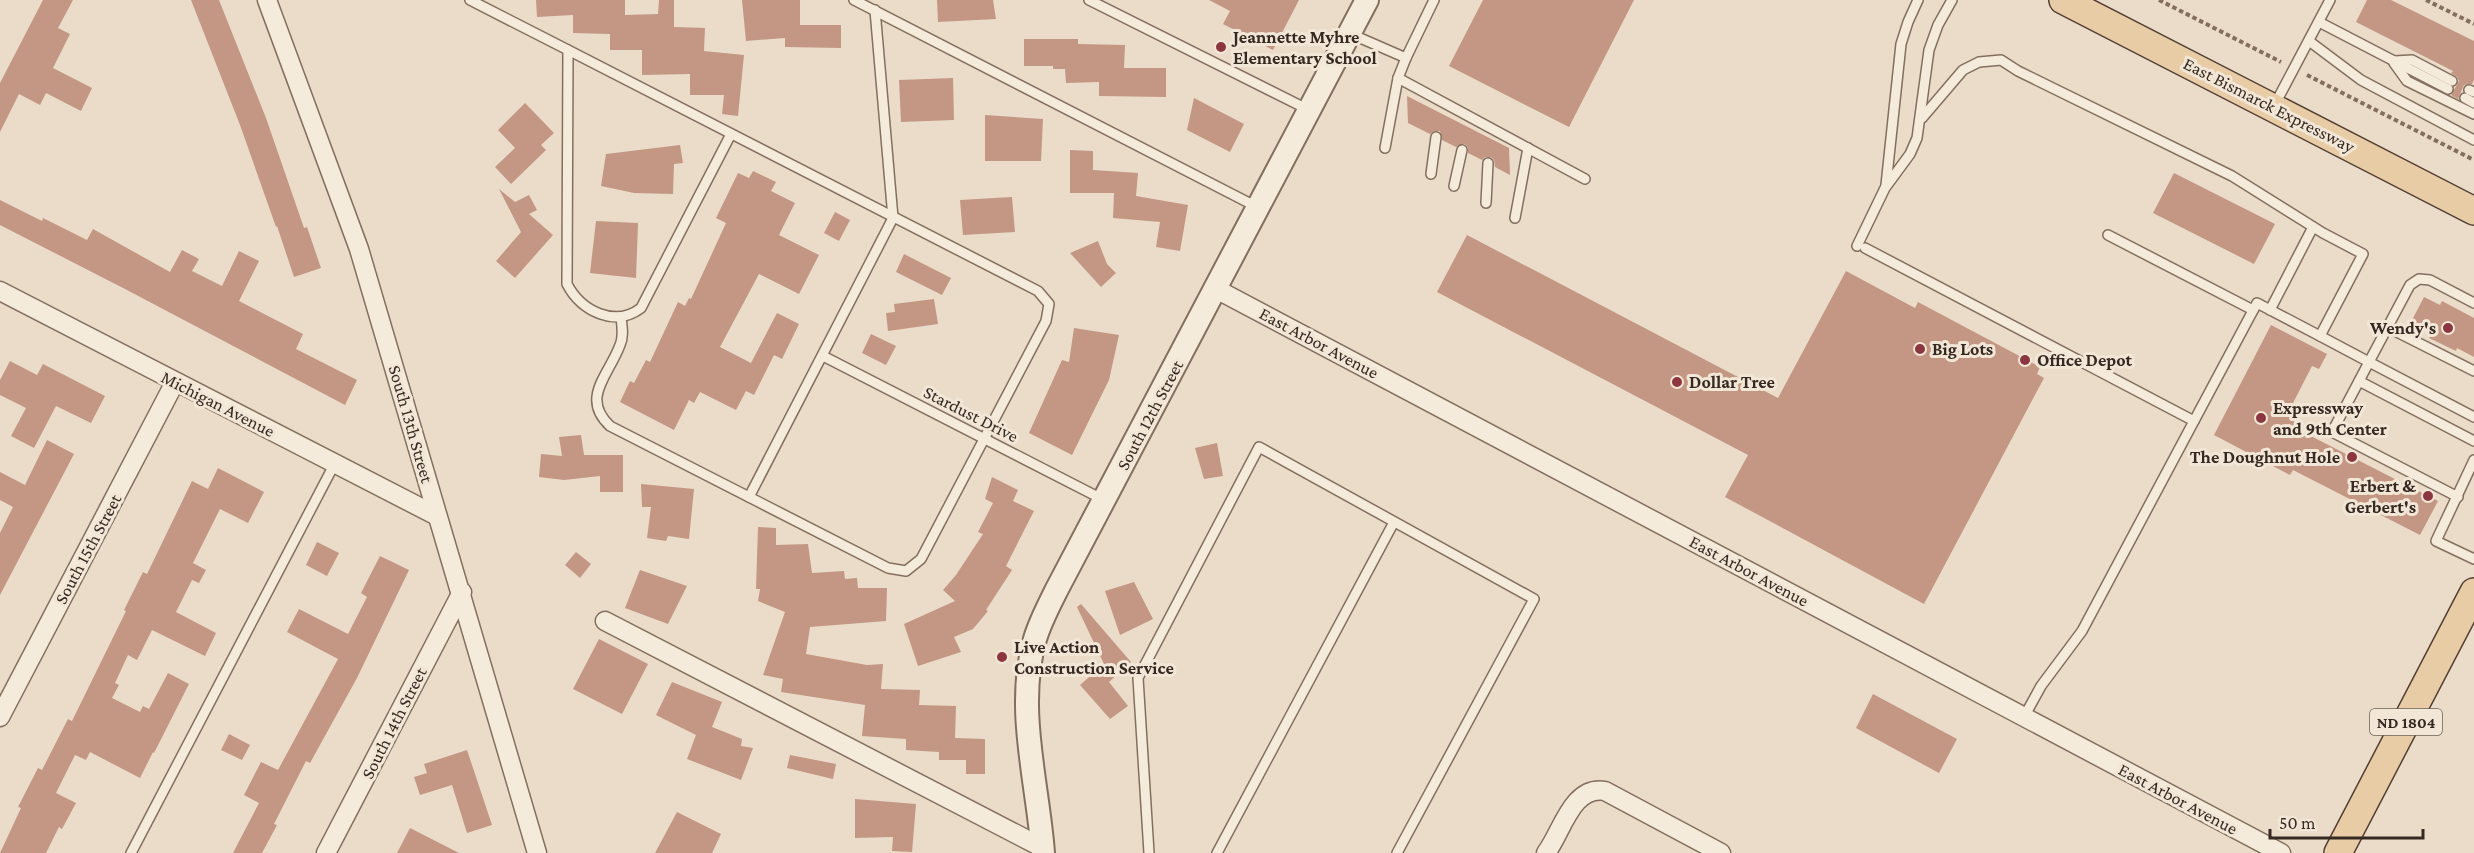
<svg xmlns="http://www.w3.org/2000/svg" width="2474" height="853" font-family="'Crimson Pro',serif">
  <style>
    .building { fill: #c39783 }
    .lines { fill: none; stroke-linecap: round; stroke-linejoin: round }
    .service-casing { stroke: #846f5f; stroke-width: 12 }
    .minor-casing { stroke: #846f5f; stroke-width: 21 }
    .tertiary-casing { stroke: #846f5f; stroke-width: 26 }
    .primary-casing { stroke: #523e33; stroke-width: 30 }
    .path { stroke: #846f5f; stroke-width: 4; stroke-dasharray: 4.5 3; stroke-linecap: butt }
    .service { stroke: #f5ebdb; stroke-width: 9 }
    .minor { stroke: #f5ebdb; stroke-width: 18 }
    .tertiary { stroke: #f5ebdb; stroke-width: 22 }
    .primary { stroke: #e8cca5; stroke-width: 27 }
    .poi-dot { fill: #8c3640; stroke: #f2e7d7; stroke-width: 2 }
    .labels { text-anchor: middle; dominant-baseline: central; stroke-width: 6; stroke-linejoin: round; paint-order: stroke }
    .shield { fill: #f2e7d7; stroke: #6e6258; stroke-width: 1.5 }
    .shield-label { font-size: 16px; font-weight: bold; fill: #362921 }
    .poi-label { font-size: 18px; font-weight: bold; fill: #362921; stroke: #f2e7d7; text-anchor: start }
    .street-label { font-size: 18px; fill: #362921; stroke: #f2e7d7 }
  </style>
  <rect width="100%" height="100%" fill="#eadcc9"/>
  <!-- building -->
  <g class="building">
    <path d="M43,0H73L58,28L70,34L53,68L92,88L81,111L46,93L40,105L19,94L0,132V83Z"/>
    <path d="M191,0H219L266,118L304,228L307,227L321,268L294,277L277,226L276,227L240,125Z"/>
    <path d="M536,0H625V15L658,14L659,0H674V27L705,28L704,51L744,55L738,116L722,114L724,95H690V74L642,75V50H610V34L573,33V15L537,17Z"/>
    <path d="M742,0H800V25H841V48L785,47V38L746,41Z"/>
    <path d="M937,0H993L996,19L938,22Z"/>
    <path d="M1209,0H1299L1273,50L1223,24L1230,11Z"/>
    <path d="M1483,0H1634L1569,127L1449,66Z"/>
    <path d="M2367,0H2391L2474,41V80L2472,84L2464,85L2458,99L2451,95L2459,81L2457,77L2451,73L2453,71L2356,22Z"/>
    <path d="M1024,39H1078V44L1125,45L1124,68H1166V97L1099,96V82L1066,83L1065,69H1053V66H1024Z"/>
    <path d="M953,78L954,120L901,122L899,80Z"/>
    <path d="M1407,96L1509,148L1510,175L1495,167L1494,160L1491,157H1485L1482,160L1468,153V147L1464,144L1456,147L1442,140L1440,131H1434L1430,134L1408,123Z"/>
    <path d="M1194,98L1244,124L1230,152L1187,130Z"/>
    <path d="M525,103L554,133L541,145L546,150L511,184L495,167L515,148L498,130Z"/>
    <path d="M985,115L1043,119L1041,161H985Z"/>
    <path d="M680,145L683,163L674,164L673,194L634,193L601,186L606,154Z"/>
    <path d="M1070,150L1093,151V170L1138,173L1136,196L1188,205L1180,251L1156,247L1160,222L1113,218L1114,193H1070Z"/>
    <path d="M753,171L776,182L771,191L795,203L779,235L819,255L799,294L759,274L720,347L751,363L777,313L799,324L782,359L774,355L754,395L746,391L736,410L700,392L694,403L689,400L674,430L620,402L630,381L634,383L646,360L650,362L678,302L685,306L689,298L691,299L726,223L716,218L738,173L749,178Z"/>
    <path d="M2174,173L2275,224L2254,264L2153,213Z"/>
    <path d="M499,189L515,202L529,195L537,210L529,214L553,235L515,278L496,261L521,232Z"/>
    <path d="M1012,197L1015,232L963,235L960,200Z"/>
    <path d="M0,200L42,221L43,218L87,240L93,229L170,272L182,250L199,259L192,271L222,286L239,251L259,261L239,301L303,334L296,349L357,380L345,405L125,289L0,225Z"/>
    <path d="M835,212L850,220L839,241L824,233Z"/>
    <path d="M596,221L638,223L636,278L590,273Z"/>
    <path d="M1467,235L1778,398L1846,271L1915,308L1918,302L2040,367L2037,374L2044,378L1924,604L1725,497L1748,455L1437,292Z"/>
    <path d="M1098,241L1107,264L1116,273L1101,287L1070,253Z"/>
    <path d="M904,254L951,278L942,295L896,272Z"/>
    <path d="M2424,297L2440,305L2442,301L2474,318V357L2457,348L2456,351L2429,338L2432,333L2411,322Z"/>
    <path d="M934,299L938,324L888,331L886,313L895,312L894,304Z"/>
    <path d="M2271,325L2327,354L2319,369L2312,366L2293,403L2303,432L2438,501L2420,535L2293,470L2290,475L2214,435Z"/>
    <path d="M1074,328L1119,335L1109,380L1072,455L1029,433L1062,360L1069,362Z"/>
    <path d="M871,334L896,346L886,365L862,353Z"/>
    <path d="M10,361L37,375L43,364L105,396L91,423L56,406L34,448L11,436L26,408L0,395V380Z"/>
    <path d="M581,435L584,455H623V492H600V476L564,480L539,477L541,454L562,456L559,437Z"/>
    <path d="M47,440L74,454L0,595V533L13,507L0,500V472L25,485Z"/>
    <path d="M1217,443L1223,476L1204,479L1195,448Z"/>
    <path d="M218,468L264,492L248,523L220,509L193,563L206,570L199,583L192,580L176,612L216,633L205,656L152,630L137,660L128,655L115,683L119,685L112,698L140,712L143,706L149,709L168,673L189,684L154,753L153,752L140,778L90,752L86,760L75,755L56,793L76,803L62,829L59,827L46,853H0L21,808L18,807L38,768L42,770L68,719L72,721L126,611L124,610L143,572L147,574L192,481L208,489Z"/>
    <path d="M992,477L1018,490L1013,501L1034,511L1006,566L1012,570L986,610L988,611L973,629L954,637L961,652L918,666L904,624L955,601L943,590L956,575L983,534L978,532L993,503L985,499Z"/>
    <path d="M641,484L694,489L689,539L668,536L666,541L647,538L651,507H642Z"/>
    <path d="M758,527L776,528V545L808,544L812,573L844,571L845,579L857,578L858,588H887L886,621L810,627L806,654L867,665L883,664L881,689L920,690L919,705L956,706L955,738L985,739V774H966V760H939V752L906,750V739L862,736L865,705L781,692L783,679L763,675L785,612L758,601L760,589H756Z"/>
    <path d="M317,542L339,553L327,576L306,565Z"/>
    <path d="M576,552L591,564L580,578L565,565Z"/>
    <path d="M380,556L409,570L357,678L310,763L306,761L274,824L277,825L262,853H233L259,803L244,795L261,762L278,770L338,659L287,632L299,609L348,634L367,597L361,593Z"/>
    <path d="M640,570L687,586L668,624L625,608Z"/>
    <path d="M1134,582L1153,619L1120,635L1105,591Z"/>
    <path d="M1081,604L1131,662L1109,682L1128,706L1110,719L1080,685L1104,664L1077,607Z"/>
    <path d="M599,639L648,664L622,714L573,689Z"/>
    <path d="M672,682L722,702L712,727L742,739L741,746L753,748L741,780L687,759L696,735L656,715Z"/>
    <path d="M1873,694L1957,739L1939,773L1856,728Z"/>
    <path d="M229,734L250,745L242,760L221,750Z"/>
    <path d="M467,750L492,825L467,833L452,785L420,795L414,777L427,773L424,764Z"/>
    <path d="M790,755L836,764L833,779L787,768Z"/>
    <path d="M855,799L916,804L912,852L892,851L893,837L855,838Z"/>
    <path d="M677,812L721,834L712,853H655Z"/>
    <path d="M410,828L459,853H397Z"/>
  </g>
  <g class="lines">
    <!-- service casing -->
    <g class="service-casing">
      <g id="service">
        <path d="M470,0L568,50L567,284C581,311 615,328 641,308L731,134"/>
        <path d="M854,0L1257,207"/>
        <path d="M1089,0L1309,110"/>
        <path d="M2319,22L2448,89"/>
        <path d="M1351,34L1406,58L1398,78"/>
        <path d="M2309,41L2361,80L2474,140"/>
        <path d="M568,50L1038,291L1049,304L1046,321L921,559L906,571L888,568L610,426C580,398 609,375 620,345C624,336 622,327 621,317"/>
        <path d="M1406,58L1434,0"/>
        <path d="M2395,61L2412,60L2452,81"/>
        <path d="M2394,63L2407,81L2474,114"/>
        <path d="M2469,90L2474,92"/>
        <path d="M2465,98L2474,103"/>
        <path d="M2274,106L2330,0"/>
        <path d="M1922,118L1963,70L1979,62L2001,60L2018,71L2232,176L2323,233L2363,254L2320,336L2369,362L2359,381"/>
        <path d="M1385,148L1398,78L1585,179"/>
        <path d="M1431,174L1436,137"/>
        <path d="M1886,185L1901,44L1908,22L1918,0"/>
        <path d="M1454,186L1462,150"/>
        <path d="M1486,203L1488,163"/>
        <path d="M1515,218L1528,148"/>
        <path d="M2108,235L2253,310"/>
        <path d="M1857,246L1885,188L1910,154L1917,138L1929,50L1938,25L1952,0"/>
        <path d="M1865,248L2194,421L2082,631L2041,686L2024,717"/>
        <path d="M2474,303L2430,280L2419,279L2410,285L2369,362L2474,417"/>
        <path d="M2270,310L2313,227"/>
        <path d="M2387,327L2474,371"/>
        <path d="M823,356L1102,499"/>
        <path d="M2194,421L2257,303L2320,336"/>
        <path d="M2474,460L2436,541L2474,559"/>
        <path d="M749,497L893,218L875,10"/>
        <path d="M2458,497L2332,432L2359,381L2474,441"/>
        <path d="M131,853L335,463"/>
        <path d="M1149,853L1138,678L1259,447L1534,599L1397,853"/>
        <path d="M1217,853L1394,522"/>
      </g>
    </g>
    <!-- minor casing -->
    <g class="minor-casing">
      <g id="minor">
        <path d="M267,0L359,249L537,853"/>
        <path d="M1216,289L2281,853"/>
        <path d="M0,291L437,516"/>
        <path d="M605,621L1043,848"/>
        <path d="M0,717L175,382"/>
        <path d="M326,853L462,592"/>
        <path d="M1546,853C1562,832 1572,785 1605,791L1721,853"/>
      </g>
    </g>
    <!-- tertiary casing -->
    <g class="tertiary-casing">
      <path id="tertiary" d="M1043,853C1038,784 1015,708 1035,639C1040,622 1049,605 1057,589L1367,0"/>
    </g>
    <!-- primary casing -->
    <g class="primary-casing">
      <g id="primary">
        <path d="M2063,0L2474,211"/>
        <path d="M2338,853L2474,592"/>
      </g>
    </g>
    <!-- path -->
    <g class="path">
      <path d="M2159,0L2281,62"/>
      <path d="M2426,0L2474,24"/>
      <path d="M2307,75L2474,160"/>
    </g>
    <!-- service -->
    <use href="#service" class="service"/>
    <!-- minor -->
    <use href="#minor" class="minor"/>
    <!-- tertiary -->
    <use href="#tertiary" class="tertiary"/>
    <!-- primary -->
    <use href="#primary" class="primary"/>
  </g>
  <!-- markers -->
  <g class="poi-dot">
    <circle cx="1221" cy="47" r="6"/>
    <circle cx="2448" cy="328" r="6"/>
    <circle cx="1920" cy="349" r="6"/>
    <circle cx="2025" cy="360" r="6"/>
    <circle cx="1677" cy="382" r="6"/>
    <circle cx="2261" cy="418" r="6"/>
    <circle cx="2352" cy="457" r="6"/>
    <circle cx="2428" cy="496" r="6"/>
    <circle cx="1002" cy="657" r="6"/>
  </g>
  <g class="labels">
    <!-- shield labels -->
    <rect class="shield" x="2370" y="709" width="72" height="26" rx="4.5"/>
    <g class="shield-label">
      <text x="2406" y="722">ND 1804</text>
    </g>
    <!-- poi labels -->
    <g class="poi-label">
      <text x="1233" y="37">Jeannette Myhre<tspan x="1233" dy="21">Elementary School</tspan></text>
      <text x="2436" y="328" text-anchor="end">Wendy's</text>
      <text x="1932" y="349">Big Lots</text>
      <text x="2037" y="360">Office Depot</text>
      <text x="1689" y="382">Dollar Tree</text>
      <text x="2273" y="408">Expressway<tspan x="2273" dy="21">and 9th Center</tspan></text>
      <text x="2340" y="457" text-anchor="end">The Doughnut Hole</text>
      <text x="2416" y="486" text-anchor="end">Erbert &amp;<tspan x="2416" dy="21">Gerbert's</tspan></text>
      <text x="1014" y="647">Live Action<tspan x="1014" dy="21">Construction Service</tspan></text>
    </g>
    <!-- street labels -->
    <g class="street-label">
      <text transform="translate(2269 105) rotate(27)">East Bismarck Expressway</text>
      <text transform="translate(1319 343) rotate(28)">East Arbor Avenue</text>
      <text transform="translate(218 404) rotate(27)">Michigan Avenue</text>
      <text transform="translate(971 414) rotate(27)">Stardust Drive</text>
      <text transform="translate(1150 415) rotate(-62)">South 12th Street</text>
      <text transform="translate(411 424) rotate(74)">South 13th Street</text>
      <text transform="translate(88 549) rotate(-62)">South 15th Street</text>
      <text transform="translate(1749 571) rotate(28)">East Arbor Avenue</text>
      <text transform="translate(394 723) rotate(-63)">South 14th Street</text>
      <text transform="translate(2178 799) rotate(28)">East Arbor Avenue</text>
    </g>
  </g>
  <!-- scale -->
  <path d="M2270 829v9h153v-9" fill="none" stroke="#362921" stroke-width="3"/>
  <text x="2279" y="829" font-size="18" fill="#362921" stroke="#f2e7d7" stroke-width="4.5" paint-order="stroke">50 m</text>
</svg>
